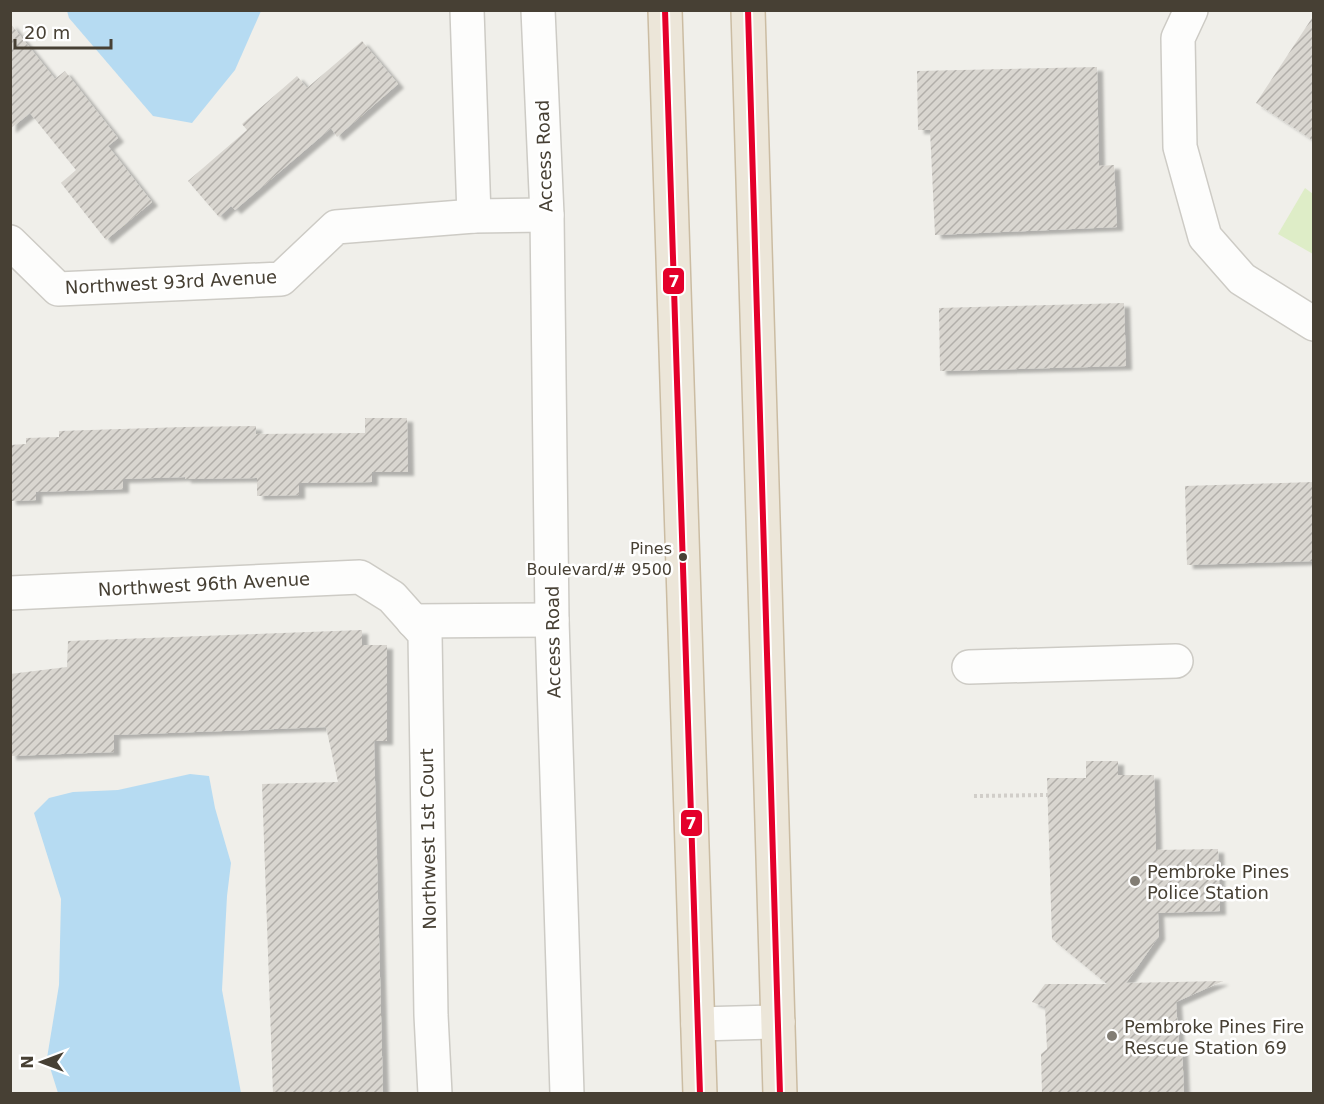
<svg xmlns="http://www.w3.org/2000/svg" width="1324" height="1104" font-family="'DejaVu Sans',sans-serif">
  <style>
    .grass { fill: #deedc7 }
    .water { fill: #b6dbf2 }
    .building { fill: url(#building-hatch); filter: url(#shadow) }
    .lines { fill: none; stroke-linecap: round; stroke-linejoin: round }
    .minor-casing { stroke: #cdcbc5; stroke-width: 36 }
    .highway-casing { stroke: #cbbca2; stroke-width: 36 }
    .path { stroke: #d1cec9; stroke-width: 4; stroke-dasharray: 3 3; stroke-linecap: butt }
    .minor { stroke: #fdfdfc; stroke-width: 33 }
    .highway { stroke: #ece6d9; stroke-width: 33 }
    .bus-1-casing { stroke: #fff; stroke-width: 10 }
    .bus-1 { stroke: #e4002b; stroke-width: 6 }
    .bus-dot { fill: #474034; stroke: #fff; stroke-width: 2 }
    .poi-dot { fill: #827d74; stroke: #fff; stroke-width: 2 }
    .labels { text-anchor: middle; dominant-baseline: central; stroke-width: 5; stroke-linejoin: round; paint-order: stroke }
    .bus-label { font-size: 16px; fill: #474034; stroke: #fff; text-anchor: end }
    .street-label { font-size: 18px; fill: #474034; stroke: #fff }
    .poi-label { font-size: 18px; fill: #474034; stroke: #fff; text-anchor: start }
    .line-badge { stroke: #fff; stroke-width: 2 }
    .badge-label { font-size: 16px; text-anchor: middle; font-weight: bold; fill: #fff }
  </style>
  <defs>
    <pattern id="building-hatch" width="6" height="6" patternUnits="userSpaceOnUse" patternTransform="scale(1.5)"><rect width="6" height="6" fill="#d9d6d0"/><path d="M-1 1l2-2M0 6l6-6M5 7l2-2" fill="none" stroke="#b2afaa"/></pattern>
    <filter id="shadow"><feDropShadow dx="6" dy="4" stdDeviation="1.5" flood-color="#0004"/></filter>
  </defs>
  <rect width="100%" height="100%" fill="#f0efea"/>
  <!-- grass -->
  <path class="grass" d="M1305,188L1313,194V254L1278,234Z"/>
  <!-- water -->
  <g class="water">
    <path d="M67,11V10L261,11L235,70L192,123L153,116L69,18Z"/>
    <path d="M190,774L209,776L215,808L231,863L227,896L222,990L241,1093H58L47,1058L59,985L61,899L34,813L49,798L73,792L118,790Z"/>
  </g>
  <!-- building -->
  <g class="building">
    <path d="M1314,15V141L1256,103Z"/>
    <path d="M10,23L55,79L65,71L118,138L108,146L152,202L106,240L61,183L76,170L30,113L10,129Z"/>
    <path d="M362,41L398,84L337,137L331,128L235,210L231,206L219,217L188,181L247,130L242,124L297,76L307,88Z"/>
    <path d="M1097,67L1099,166L1114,165L1117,227L935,235L930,130H918L917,71Z"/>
    <path d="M1124,303L1126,366L940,371L939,308Z"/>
    <path d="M365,418H407L408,472H372V482L299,483V495L257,496V478L185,479V477L123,479V489L36,492V500L10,501V445L26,444V438L59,437V431L184,427L256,426V434L365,433Z"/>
    <path d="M1314,482V561L1187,565L1185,486Z"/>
    <path d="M362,630V645H387V741H374L383,1094H273L262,784L338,782L326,727L114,735V752L10,756V674L67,667L68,641Z"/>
    <path d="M1086,761H1118V775H1154L1156,850L1218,849L1220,911L1158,913L1159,936L1126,983L1223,981L1176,1002L1179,1046H1182L1184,1094H1042L1041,1054L1047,1049L1045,1007L1032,1002L1045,984H1107L1052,939L1047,778H1086Z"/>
  </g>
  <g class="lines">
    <!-- minor casing -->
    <g class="minor-casing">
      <g id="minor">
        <path d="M467,10L474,216"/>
        <path d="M538,10L547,215L552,620L567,1094"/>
        <path d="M1191,10L1178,38L1180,147L1205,237L1242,279L1314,324"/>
        <path d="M10,242L58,289L281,279L336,227L474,216L547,215"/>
        <path d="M10,593L360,577L392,597L425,634L431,1015L435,1094"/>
        <path d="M413,621L552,620"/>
        <path d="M969,667L1176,661"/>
        <path d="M698,1024L778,1022"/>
      </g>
    </g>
    <!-- highway casing -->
    <g class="highway-casing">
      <g id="highway">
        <path d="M665,10L700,1094"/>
        <path d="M748,10L780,1094"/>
      </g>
    </g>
    <!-- path -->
    <path class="path" d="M974,796L1048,795"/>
    <!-- minor -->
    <use href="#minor" class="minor"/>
    <!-- highway -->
    <use href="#highway" class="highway"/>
    <!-- bus-1 casing -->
    <g class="bus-1-casing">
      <g id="bus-1">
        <path d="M665,10L700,1094"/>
        <path d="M748,10L780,1094"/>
      </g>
    </g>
    <!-- bus-1 -->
    <use href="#bus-1" class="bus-1"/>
  </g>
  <!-- markers -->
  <circle class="bus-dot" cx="683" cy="557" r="5"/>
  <g class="poi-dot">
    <circle cx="1135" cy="881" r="6"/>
    <circle cx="1112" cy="1036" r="6"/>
  </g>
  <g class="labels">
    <!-- bus labels -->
    <g class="bus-label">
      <text x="672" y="548">Pines<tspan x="672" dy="21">Boulevard/# 9500</tspan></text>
    </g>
    <!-- street labels -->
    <g class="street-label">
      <text transform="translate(544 156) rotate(-92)">Access Road</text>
      <text transform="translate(171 282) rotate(-3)">Northwest 93rd Avenue</text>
      <text transform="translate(204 584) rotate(-3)">Northwest 96th Avenue</text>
      <text transform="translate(553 642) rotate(-91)">Access Road</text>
      <text transform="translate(428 839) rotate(-91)">Northwest 1st Court</text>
    </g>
    <!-- poi labels -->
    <g class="poi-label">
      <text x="1147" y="871">Pembroke Pines<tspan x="1147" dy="21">Police Station</tspan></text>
      <text x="1124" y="1026">Pembroke Pines Fire<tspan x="1124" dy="21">Rescue Station 69</tspan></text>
    </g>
  </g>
  <g class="line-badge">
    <rect x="662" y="267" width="23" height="28" rx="6" fill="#e4002b"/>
    <rect x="680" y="809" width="23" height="28" rx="6" fill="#e4002b"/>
  </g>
  <g class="badge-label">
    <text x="674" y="287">7</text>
    <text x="691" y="829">7</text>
  </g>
  <!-- border -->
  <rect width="1324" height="1104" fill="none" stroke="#474034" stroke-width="24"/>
  <!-- north arrow -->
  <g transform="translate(42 1062) rotate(270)" stroke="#ffffff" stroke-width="4.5" paint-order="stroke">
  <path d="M0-4.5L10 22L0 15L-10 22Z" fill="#474034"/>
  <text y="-9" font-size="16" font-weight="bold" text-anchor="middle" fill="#474034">N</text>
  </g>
  <!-- scale -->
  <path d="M15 39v9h96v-9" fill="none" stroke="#474034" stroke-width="3"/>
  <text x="24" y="39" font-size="18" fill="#474034" stroke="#ffffff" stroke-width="4.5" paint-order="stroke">20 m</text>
</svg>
